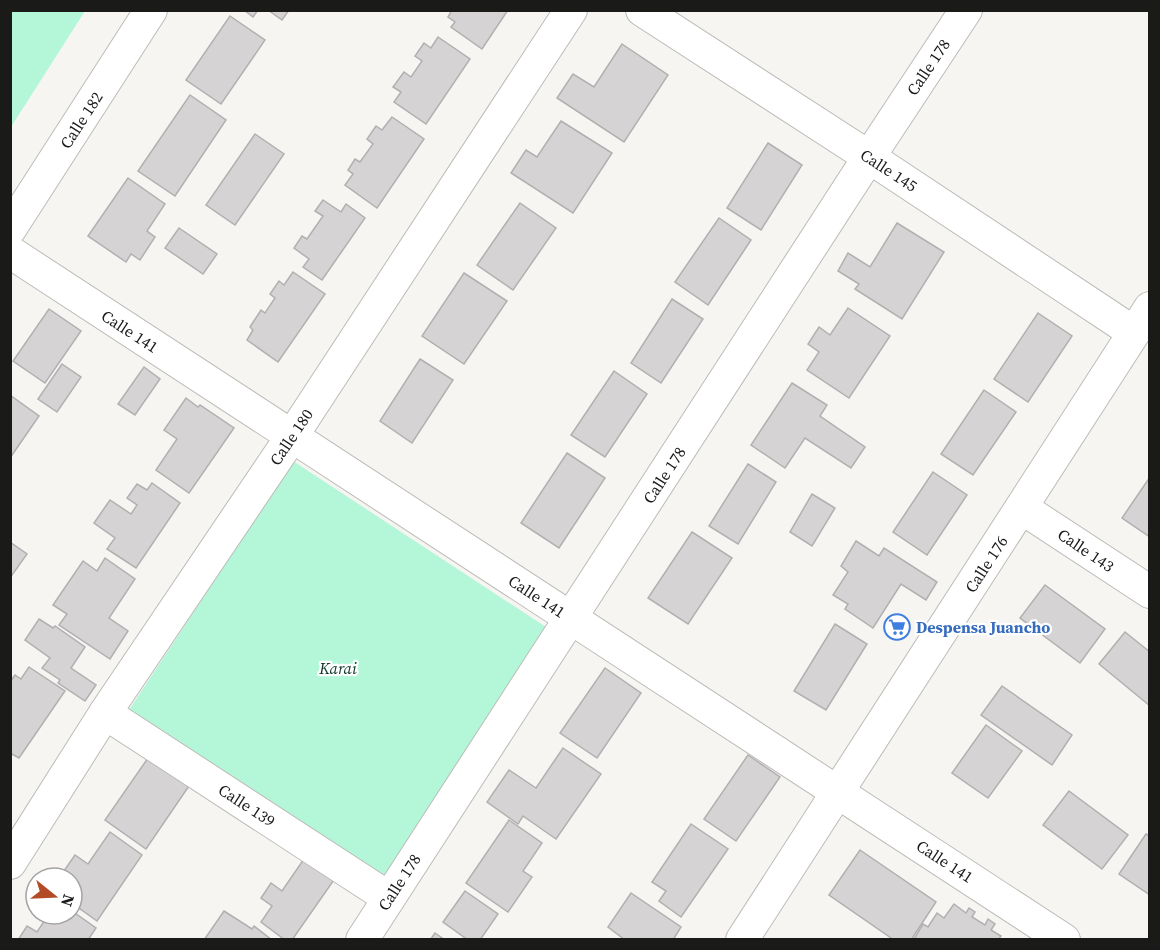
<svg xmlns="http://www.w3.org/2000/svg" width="1160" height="950" font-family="'Source Serif 4',serif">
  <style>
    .green { fill: #b4f7d8 }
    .building { fill: #d6d3d5; stroke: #b2afb1; stroke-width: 1.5 }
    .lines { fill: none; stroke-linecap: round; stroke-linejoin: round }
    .minor-casing { stroke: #bcbbb8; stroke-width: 34 }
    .minor { stroke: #fff; stroke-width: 32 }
    .labels { text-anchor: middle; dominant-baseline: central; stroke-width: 4.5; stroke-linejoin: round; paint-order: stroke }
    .street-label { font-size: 16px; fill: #1a1a19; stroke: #fff }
    .shop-label { font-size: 16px; font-weight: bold; fill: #366cbe; stroke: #fff; text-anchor: start }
    .park-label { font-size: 16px; font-style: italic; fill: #0d3526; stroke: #fff }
  </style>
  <rect width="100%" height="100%" fill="#f6f5f2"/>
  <!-- green -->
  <g class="green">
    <path d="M11,10L85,11L11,127L10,11Z"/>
    <path d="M293,461L546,627L387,877L129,710Z"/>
  </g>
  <!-- building -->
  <g class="building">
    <path d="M244,10H258L253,17Z"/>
    <path d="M268,10H289L282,20Z"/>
    <path d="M452,10H508L482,49L451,27L455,22L448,17Z"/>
    <path d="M230,16L265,40L221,104L186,80Z"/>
    <path d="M438,37L470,59L426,124L394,102L401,92L393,87L404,72L411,77L422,61L415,56L424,43L431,48Z"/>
    <path d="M622,44L668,75L624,142L557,98L573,74L594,87Z"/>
    <path d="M190,95L226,120L175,196L138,171Z"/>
    <path d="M392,117L424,139L377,208L345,185L353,174L348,170L355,159L360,162L373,144L367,139L376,126L382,130Z"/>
    <path d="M561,121L612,153L573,213L511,173L526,150L537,157Z"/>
    <path d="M255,134L284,154L235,225L206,205Z"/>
    <path d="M768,143L802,165L761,230L727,208Z"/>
    <path d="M128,178L165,204L147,231L155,237L140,260L131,254L126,262L88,236Z"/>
    <path d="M323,200L341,212L346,204L365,218L322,280L303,267L309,259L294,248L302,236L307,239L323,216L315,211Z"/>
    <path d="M520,203L556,228L513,290L477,265Z"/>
    <path d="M719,218L751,240L708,305L675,282Z"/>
    <path d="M897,223L944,252L902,319L855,289L859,284L838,271L848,253L870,267Z"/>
    <path d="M179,228L217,254L203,274L165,248Z"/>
    <path d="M293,272L325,294L278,362L247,340L253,330L250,327L261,310L265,313L275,298L270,294L279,281L284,285Z"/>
    <path d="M464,273L507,301L464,364L422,336Z"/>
    <path d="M672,299L703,319L661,383L631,363Z"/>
    <path d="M848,308L890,336L849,398L807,370L819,352L808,344L819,327L830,335Z"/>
    <path d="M49,309L81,331L45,383L13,361Z"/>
    <path d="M1038,313L1072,336L1028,402L994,379Z"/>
    <path d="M420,359L453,380L412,443L380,421Z"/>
    <path d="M62,364L81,377L57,412L38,399Z"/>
    <path d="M144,367L160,379L135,415L118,404Z"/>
    <path d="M614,371L647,394L605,457L571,435Z"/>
    <path d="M792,383L827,405L820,416L865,447L851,468L805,438L785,468L751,445Z"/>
    <path d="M984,390L1016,412L973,475L941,454Z"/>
    <path d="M10,395L39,416L10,458Z"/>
    <path d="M186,398L198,407L200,405L234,428L189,493L156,470L177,439L164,430Z"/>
    <path d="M567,453L605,478L559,548L521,523Z"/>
    <path d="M748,464L776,482L738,544L709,526Z"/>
    <path d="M933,472L967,495L927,555L893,532Z"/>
    <path d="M1150,477V537L1122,518Z"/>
    <path d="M152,483L180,503L136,568L107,549L115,538L94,523L110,500L131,514L137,505L127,498L137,484L147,490Z"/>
    <path d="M812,494L835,508L812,546L790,532Z"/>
    <path d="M692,532L732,558L688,624L648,598Z"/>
    <path d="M856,541L879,556L884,548L937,582L926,600L901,584L873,628L845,609L848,604L833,595L848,572L841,566Z"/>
    <path d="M10,542L27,554L10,578Z"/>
    <path d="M105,558L135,579L109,618L128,631L110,659L59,625L67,614L53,605L83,561L97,571Z"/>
    <path d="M1045,585L1105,629L1080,663L1020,618Z"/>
    <path d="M39,619L53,628L55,626L85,647L71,668L96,685L85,701L58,683L60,680L42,668L50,658L25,640Z"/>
    <path d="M835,624L867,644L826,710L794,691Z"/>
    <path d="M1125,632L1150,652V706L1099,664Z"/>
    <path d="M29,667L65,691L19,758L10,753V682L15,675L21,679Z"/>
    <path d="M605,668L641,693L597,758L560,733Z"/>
    <path d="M1002,686L1072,735L1052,765L981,715Z"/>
    <path d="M986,725L1022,751L988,798L952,773Z"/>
    <path d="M563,748L601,774L556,839L523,816L518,824L487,802L509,770L536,788Z"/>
    <path d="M748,755L780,777L736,841L704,819Z"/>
    <path d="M148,758L189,786L146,849L105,820Z"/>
    <path d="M1069,791L1128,835L1102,869L1043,825Z"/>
    <path d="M509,820L542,843L523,871L532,877L508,912L466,883Z"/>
    <path d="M691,824L728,849L681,917L659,901L666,891L652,882Z"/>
    <path d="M110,832L142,855L97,921L72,903V878H59L75,855L88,864Z"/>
    <path d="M1146,834L1150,836V895L1119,874Z"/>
    <path d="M860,850L936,902L911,940H894L829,895Z"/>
    <path d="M306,856L336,877L292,940H285L261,922L272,906L261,898L271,883L282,891Z"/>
    <path d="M465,891L498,914L480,940H468L443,922Z"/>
    <path d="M631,893L681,927L673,940H625L608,927Z"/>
    <path d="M954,904L966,913L969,908L975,912L972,917L985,925L988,919L995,924L991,930L1001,936L998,940L914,939L923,924L928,927L937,913L944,918Z"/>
    <path d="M72,911L96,928L88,940H18L27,926L37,932L49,914H72Z"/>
    <path d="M224,911L252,929L254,926L272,940H204Z"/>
    <path d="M435,933L445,940H430Z"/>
  </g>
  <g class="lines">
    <!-- minor casing -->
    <g class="minor-casing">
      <g id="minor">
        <path d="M642,10L869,157L1133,332"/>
        <path d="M10,229L151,10"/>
        <path d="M10,252L1064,940"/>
        <path d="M1022,508L1150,592"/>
        <path d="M105,713L389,898"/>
        <path d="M10,863L105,713L292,436L571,10"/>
        <path d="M362,940L869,157L966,10"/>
        <path d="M742,940L1150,308"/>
      </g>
    </g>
    <!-- minor -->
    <use href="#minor" class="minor"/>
  </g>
  <!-- icons -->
  <defs>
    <g id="supermarket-ring" transform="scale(1.35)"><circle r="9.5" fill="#fff" stroke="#3f7fe0" stroke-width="1.5"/><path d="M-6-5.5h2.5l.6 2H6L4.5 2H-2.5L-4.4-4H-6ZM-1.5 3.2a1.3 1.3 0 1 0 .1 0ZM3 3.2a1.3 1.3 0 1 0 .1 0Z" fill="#3f7fe0"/></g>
  </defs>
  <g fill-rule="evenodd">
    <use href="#supermarket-ring" x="897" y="627"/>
  </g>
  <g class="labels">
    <!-- street labels -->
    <g class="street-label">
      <text transform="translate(928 67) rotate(-56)">Calle 178</text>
      <text transform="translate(81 120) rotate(-57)">Calle 182</text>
      <text transform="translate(889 170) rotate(33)">Calle 145</text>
      <text transform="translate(130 331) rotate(33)">Calle 141</text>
      <text transform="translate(291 437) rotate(-56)">Calle 180</text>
      <text transform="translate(664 475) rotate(-57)">Calle 178</text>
      <text transform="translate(1086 550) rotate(34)">Calle 143</text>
      <text transform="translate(986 564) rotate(-57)">Calle 176</text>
      <text transform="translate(537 596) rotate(33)">Calle 141</text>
      <text transform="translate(247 805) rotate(33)">Calle 139</text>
      <text transform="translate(945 861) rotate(33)">Calle 141</text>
      <text transform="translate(399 882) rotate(-57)">Calle 178</text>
    </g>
    <!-- shop labels -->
    <g class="shop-label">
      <text x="916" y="627">Despensa Juancho</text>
    </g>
    <!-- park labels -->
    <g class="park-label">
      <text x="338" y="668">Karai</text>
    </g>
  </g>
  <!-- border -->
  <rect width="1160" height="950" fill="none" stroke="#1a1a19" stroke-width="24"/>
  <!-- north arrow -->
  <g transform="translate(54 896) rotate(108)"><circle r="28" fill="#ffffff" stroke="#a3a3a3" stroke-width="1.5"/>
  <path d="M0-4.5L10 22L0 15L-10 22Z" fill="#b24b26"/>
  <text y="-9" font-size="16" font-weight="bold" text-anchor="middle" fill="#1a1a19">N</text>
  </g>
</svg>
